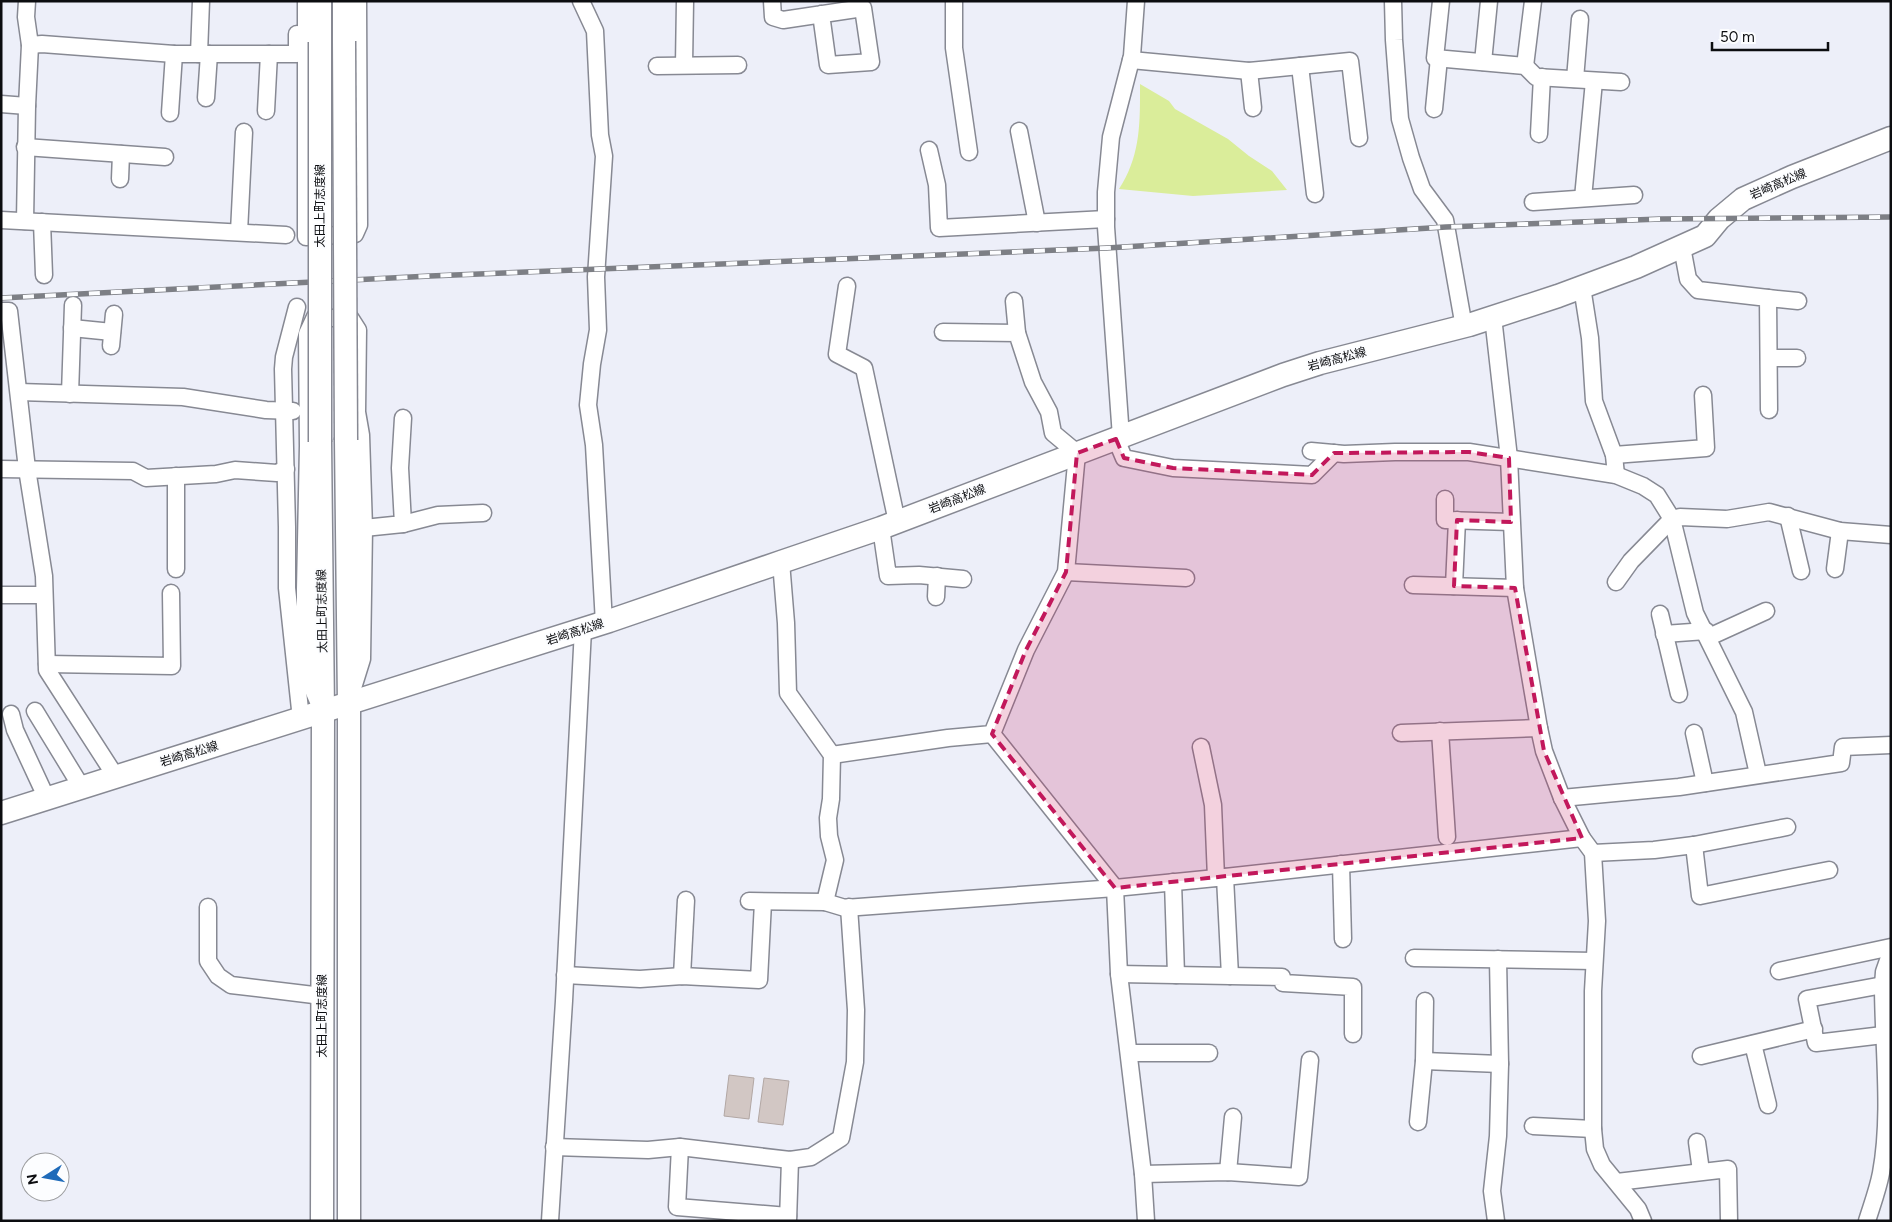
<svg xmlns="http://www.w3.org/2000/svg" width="1892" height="1222" font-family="Figtree,'Noto Sans JP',sans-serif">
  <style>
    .green { fill: #daed9a }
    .building { fill: #d2c7c4; stroke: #b2a7a4 }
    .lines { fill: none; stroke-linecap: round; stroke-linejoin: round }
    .street-casing { stroke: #878993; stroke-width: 19 }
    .secondary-casing { stroke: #878993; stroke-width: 25 }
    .street { stroke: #fff; stroke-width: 16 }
    .secondary { stroke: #fff; stroke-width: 22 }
    .rail-casing { stroke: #7d7f85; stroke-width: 5.5 }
    .rail { stroke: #fcfdff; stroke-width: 4; stroke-dasharray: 11; stroke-linecap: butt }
    .secondary-bridge-casing { stroke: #878993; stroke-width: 25; stroke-linecap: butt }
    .secondary-bridge { stroke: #fff; stroke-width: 22 }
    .marked { fill: #c2185b; fill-opacity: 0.2; stroke: #c2185b; stroke-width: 4; stroke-dasharray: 10 6; stroke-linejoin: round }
    .labels { text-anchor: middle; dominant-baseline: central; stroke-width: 4; stroke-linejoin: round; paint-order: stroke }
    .street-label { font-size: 12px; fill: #0c0d10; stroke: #fcfdff }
  </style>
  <rect width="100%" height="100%" fill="#edeff9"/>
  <!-- green -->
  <path class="green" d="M1140,84L1169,101L1175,109L1228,139L1249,156L1272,171L1287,190L1193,196L1119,189C1141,155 1140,122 1140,84Z"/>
  <!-- building -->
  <g class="building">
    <path d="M729,1075L754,1078L749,1119L724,1116Z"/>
    <path d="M764,1078L789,1081L783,1125L758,1122Z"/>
  </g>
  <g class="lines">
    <!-- street casing -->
    <g class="street-casing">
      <g id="street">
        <path d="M306,1V237L355,234L359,225L358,1"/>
        <path d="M581,1L595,31L600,135L604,156L596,277L598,330L592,364L588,405L594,445L604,623"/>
        <path d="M772,1L773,17L783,20L863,8L871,62L828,65L821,14"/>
        <path d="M954,1V48L969,152"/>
        <path d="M1393,1L1394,40L1400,119L1411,158L1422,189L1445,220L1464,327"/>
        <path d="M1441,1L1435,58L1525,66L1536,77L1621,82"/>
        <path d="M30,45L42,44L174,54H297V34"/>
        <path d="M199,54L201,1"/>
        <path d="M1131,60L1249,71L1350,61L1359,138"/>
        <path d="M1483,62L1489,1"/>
        <path d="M684,65L685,1"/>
        <path d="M657,66L738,65"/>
        <path d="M1300,66L1315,194"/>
        <path d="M1525,66L1533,1"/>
        <path d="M1249,71L1253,108"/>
        <path d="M1575,79L1580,19"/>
        <path d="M206,98L209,54"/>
        <path d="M1,104L27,106"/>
        <path d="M1434,109L1439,58"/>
        <path d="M266,111L269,54"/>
        <path d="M170,113L174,54"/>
        <path d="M1019,131L1037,223"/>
        <path d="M1539,134L1542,77"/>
        <path d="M25,147L165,157"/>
        <path d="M929,150L937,185L939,228L1106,219"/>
        <path d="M120,179L121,154"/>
        <path d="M1583,198L1594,81"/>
        <path d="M1533,202L1634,195"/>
        <path d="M1,220L286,235"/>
        <path d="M25,221L27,106L30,45L26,17L27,1"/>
        <path d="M42,222L44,275"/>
        <path d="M239,232L244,132"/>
        <path d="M1682,247L1688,279L1698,290L1768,298L1769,410"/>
        <path d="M847,286L837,354L864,368L897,522"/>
        <path d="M1582,287L1590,338L1594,401L1614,455L1616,475"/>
        <path d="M1768,298L1798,301"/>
        <path d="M1014,301L1017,333"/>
        <path d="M297,307L284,357L283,369L287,527V588L301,719"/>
        <path d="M1,311H9L27,469L44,576L47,670L116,777"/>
        <path d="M1493,317L1509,458L1515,588L1539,728L1544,751L1562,798L1582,838L1593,853L1597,921L1593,991V1129L1595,1149L1602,1165L1638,1209L1643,1221"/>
        <path d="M72,328L112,332"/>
        <path d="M111,346L114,314"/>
        <path d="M1769,358H1797"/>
        <path d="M19,392L183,397L266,410L293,411"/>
        <path d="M70,394L73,305"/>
        <path d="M1121,437L1106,227V192L1111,137L1132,56L1136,1"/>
        <path d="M1116,439L1124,458L1173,468L1312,475L1334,453"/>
        <path d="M1311,451L1344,454L1395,452H1469L1616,475L1643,486L1657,495L1672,519L1695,613L1744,712L1758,774"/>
        <path d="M1614,455L1706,448L1703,395"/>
        <path d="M1,469L133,471L146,478L216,474L235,470L277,473L286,469"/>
        <path d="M176,476V569"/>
        <path d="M1445,499V520L1511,522"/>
        <path d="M1788,516L1801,571"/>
        <path d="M403,524L438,515L483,513"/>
        <path d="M364,528L403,524L400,468L403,418"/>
        <path d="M881,528L888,576L919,575L963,579"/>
        <path d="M781,562L786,623L788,693L832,755L831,799L828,818L829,836L835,860L825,902"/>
        <path d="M1835,569L1840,531"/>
        <path d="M1066,572L1186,578"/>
        <path d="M1616,582L1631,561L1672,519L1680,517L1727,519L1769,512L1840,531L1891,535"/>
        <path d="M1413,585L1515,588"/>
        <path d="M1454,586L1457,520"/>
        <path d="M1,595H44"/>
        <path d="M936,597L937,576"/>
        <path d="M1660,614L1679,694"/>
        <path d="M1664,634L1706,631"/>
        <path d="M1709,637L1766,611"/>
        <path d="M47,664L172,666L171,593"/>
        <path d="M320,706L305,671V589L308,446L307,334L315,317L351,319L358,330L357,412L361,435L364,528L362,659L353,688"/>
        <path d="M35,711L82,788"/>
        <path d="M11,714L15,730L47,799"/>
        <path d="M1440,731L1447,837"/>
        <path d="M1401,733L1539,728"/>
        <path d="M1694,733L1705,783"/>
        <path d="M992,734L1115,888L1119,974L1143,1174L1146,1221"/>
        <path d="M1201,747L1213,805L1216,878"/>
        <path d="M832,755L948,738L992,734L1026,650L1066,572L1077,453L1053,433L1049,412L1033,382L1017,333L943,332"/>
        <path d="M1562,798L1679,787L1841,763L1843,747L1891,745"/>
        <path d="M1694,845L1700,896L1829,870"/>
        <path d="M1593,853L1654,850L1694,845L1787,827"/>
        <path d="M1341,864L1343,939"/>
        <path d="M1225,877L1230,976"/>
        <path d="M1173,882L1176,975"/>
        <path d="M749,901L825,902L845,908L1115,888L1216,878L1582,838"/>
        <path d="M208,907V961L218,976L231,985L322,996"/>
        <path d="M1414,958L1594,961"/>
        <path d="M1779,971L1891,947"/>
        <path d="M1119,974L1282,977L1283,983L1353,987V1034"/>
        <path d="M565,975L640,979L682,976L759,980L763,902"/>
        <path d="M682,976L686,900"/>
        <path d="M1883,985L1807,999L1816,1043L1883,1035"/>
        <path d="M1753,1044L1768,1105"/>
        <path d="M1129,1053H1209"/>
        <path d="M1701,1056L1814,1029"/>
        <path d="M1424,1061L1500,1064"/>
        <path d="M1418,1122L1424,1061L1425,1001"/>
        <path d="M1533,1126L1593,1129"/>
        <path d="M1697,1142L1701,1171"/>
        <path d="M554,1147L648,1150L680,1147L790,1160L811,1157L841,1138L855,1062L856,1010L849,907"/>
        <path d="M680,1147L677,1207L788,1216"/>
        <path d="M1228,1172L1233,1117"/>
        <path d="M1143,1174L1228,1172L1299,1177L1310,1060"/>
        <path d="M1617,1182L1728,1169L1729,1221"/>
        <path d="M550,1221L564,1001L583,629"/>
        <path d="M788,1221L790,1160"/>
        <path d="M1496,1221L1492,1191L1498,1136L1500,1064L1498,959"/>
        <path d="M1867,1221C1872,1205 1878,1189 1881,1173C1892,1114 1883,1046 1883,985L1884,972L1891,952"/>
      </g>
    </g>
    <!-- secondary casing -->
    <g class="secondary-casing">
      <g id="secondary">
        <path d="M320,1V42"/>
        <path d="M344,1V41"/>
        <path d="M346,440L349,704V1221"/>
        <path d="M320,442L323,712L322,1221"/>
        <path d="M1,813L609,621L781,562L881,528L1283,375L1320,363L1469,325L1558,296L1636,267L1705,236L1719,219L1743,199L1792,177L1891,138"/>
      </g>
    </g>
    <!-- street -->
    <use href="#street" class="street"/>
    <!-- secondary -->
    <use href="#secondary" class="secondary"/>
    <!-- rail casing -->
    <g class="rail-casing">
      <path id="rail" d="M1,298L430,276L1107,248L1446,227L1661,219L1891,217"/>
    </g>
    <!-- rail -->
    <use href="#rail" class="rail"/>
    <!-- secondary-bridge casing -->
    <g class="secondary-bridge-casing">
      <g id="secondary-bridge">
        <path d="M344,41L346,440"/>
        <path d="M320,42V442"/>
      </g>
    </g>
    <!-- secondary-bridge -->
    <use href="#secondary-bridge" class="secondary-bridge"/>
  </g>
  <!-- marked area -->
  <path class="marked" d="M1116,439L1124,458L1173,468L1312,475L1334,453L1469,452L1509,458L1511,522L1457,520L1454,586L1515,588L1544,751L1582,838L1115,888L992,734L1026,650L1066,572L1077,453Z"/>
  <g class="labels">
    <!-- street labels -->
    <g class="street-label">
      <text transform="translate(1778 184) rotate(-23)">岩崎高松線</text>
      <text transform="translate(320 206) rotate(-90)">太田上町志度線</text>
      <text transform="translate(1337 359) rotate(-15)">岩崎高松線</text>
      <text transform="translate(957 499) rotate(-21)">岩崎高松線</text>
      <text transform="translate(322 611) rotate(-91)">太田上町志度線</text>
      <text transform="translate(575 632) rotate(-18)">岩崎高松線</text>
      <text transform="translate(189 754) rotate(-17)">岩崎高松線</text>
      <text transform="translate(322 1016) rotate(-90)">太田上町志度線</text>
    </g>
  </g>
  <!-- border -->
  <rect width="1892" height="1222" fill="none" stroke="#0c0d10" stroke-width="5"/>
  <!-- north arrow -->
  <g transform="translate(45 1177) rotate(259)"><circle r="24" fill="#fcfdff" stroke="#9c9d9f"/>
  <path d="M0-4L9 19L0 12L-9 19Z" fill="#1e6ab9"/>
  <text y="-8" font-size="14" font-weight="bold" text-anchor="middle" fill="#0c0d10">N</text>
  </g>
  <!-- scale -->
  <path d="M1712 42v8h116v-8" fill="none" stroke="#0c0d10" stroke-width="2.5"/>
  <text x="1720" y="42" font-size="15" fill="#0c0d10" stroke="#fcfdff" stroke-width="4" paint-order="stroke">50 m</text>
</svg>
